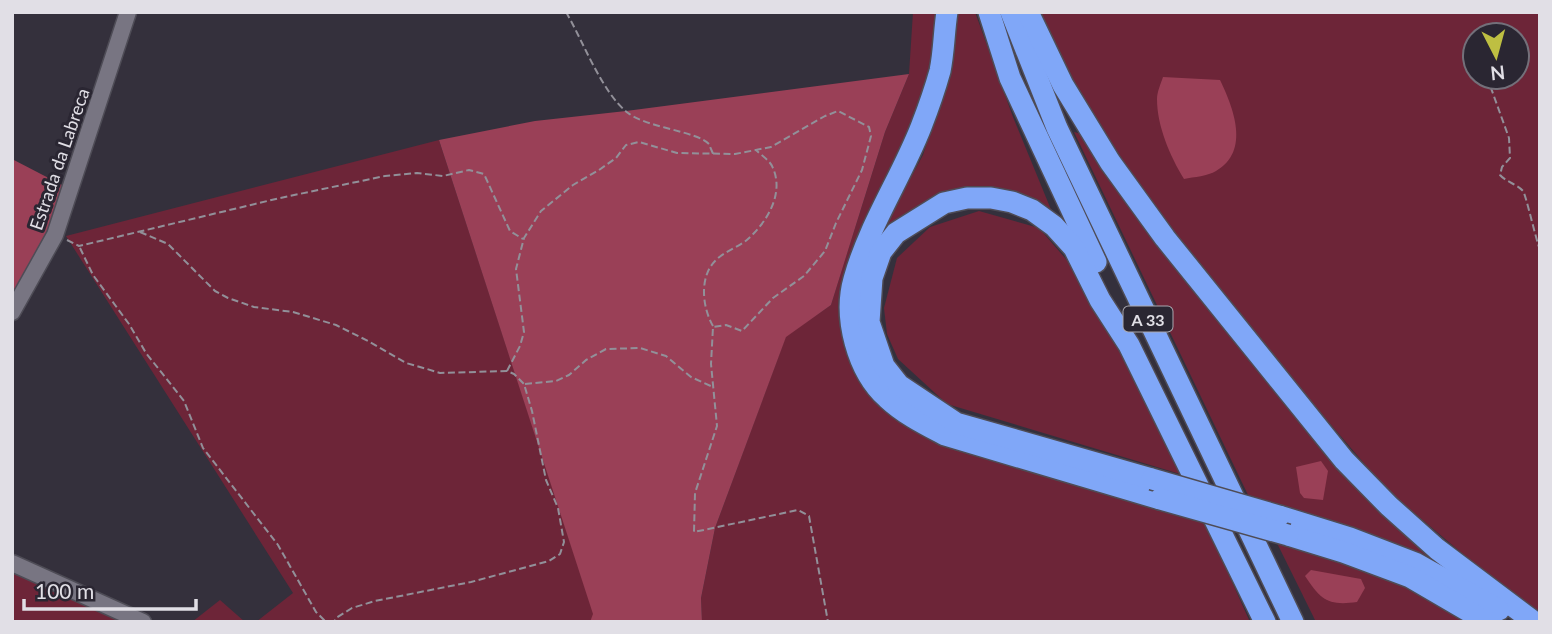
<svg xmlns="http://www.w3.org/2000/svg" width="1552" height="634" font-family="Lato,sans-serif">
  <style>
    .green { fill: #6d2538; fill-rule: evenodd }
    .forest { fill: #9a4057 }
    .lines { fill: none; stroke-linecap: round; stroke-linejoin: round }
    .minor-casing { stroke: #4e4c56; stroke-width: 19 }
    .highway-casing { stroke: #4e4c56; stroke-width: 24 }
    .path { stroke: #929099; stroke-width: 2; stroke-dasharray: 7 3.5; stroke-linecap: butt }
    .minor { stroke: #787582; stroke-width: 16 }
    .highway { stroke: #80a7f8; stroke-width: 21 }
    .highway-bridge-casing { stroke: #4e4c56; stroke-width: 24; stroke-linecap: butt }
    .highway-bridge { stroke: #80a7f8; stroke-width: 21 }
    .labels { text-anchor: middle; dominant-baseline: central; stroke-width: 6; stroke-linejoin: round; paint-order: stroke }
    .shield { fill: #2a2632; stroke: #aaa8b0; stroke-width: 2 }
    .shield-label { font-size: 16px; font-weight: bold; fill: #e1dfe6 }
    .street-label { font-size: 18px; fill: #e1dfe6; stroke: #2a2632 }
  </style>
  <rect width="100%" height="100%" fill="#34303c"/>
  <!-- green -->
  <g class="green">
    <path d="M913,12H942L934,69L902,156L868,220L885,396L1202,515L1250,622H702L701,598L715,528L786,336L831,305L885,132L909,74Z"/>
    <path d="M958,12H975L1013,117L1052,212L1002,189L956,192L885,237L881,232L923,155L949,75Z"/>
    <path d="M1037,12H1540V619L1387,490L1301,390L1153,209L1066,69ZM1475,35H1517V77H1475Z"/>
    <path d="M1074,132L1086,135L1142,221L1446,564L1249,497Z"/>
    <path d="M439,140L594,615L590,622H256L293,593L66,236Z"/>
    <path d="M979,211L1039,228L1085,281L1180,474L947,404L898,359L887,334L884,308L897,258L930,227Z"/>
    <path d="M1274,537L1416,585L1472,622H1316Z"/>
    <path d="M12,564L137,622H12Z"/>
    <path d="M220,600L245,622H192Z"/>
  </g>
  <!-- forest -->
  <g class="forest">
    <path d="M909,74L885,132L831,305L786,337L715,528L701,598L702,622H590L593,614L439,140L535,121L626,111Z"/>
    <path d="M1163,77L1220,80C1233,107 1251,151 1216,171C1208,176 1194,177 1184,179C1170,156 1157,126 1157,99C1157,92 1161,83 1163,77Z"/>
    <path d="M12,159L64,186L55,235L12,312Z"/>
    <path d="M1321,461L1328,471L1323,500L1304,498L1300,493L1296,467Z"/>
    <path d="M1311,570L1361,579L1365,588L1357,602C1328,606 1321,600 1305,576Z"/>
  </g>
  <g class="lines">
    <!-- minor casing -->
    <g class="minor-casing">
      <g id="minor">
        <path d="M12,312L55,235L128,12"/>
        <path d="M12,563L143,622"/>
      </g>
    </g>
    <!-- highway casing -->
    <g class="highway-casing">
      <g id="highway">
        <path d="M947,12C944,31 944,52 940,71C935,89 928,109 921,127C901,178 869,225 854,279C843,317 857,371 887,398C904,414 924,424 945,435L1160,499"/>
        <path d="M989,12L1010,78L1096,262"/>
        <path d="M1011,12L1057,128L1293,622"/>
        <path d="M1028,12L1063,85L1110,162L1165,238L1344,460L1389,506L1437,549L1534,622"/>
        <path d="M1152,479L956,423L899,385L884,366L869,322L872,278L881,252L896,233L944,203L967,198H991L1012,202L1032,210L1054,226L1074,248L1100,300L1129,345L1265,622"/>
        <path d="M1279,516L1350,538L1415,563L1499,610"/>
        <path d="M1288,535L1343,552L1410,577L1487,622"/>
      </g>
    </g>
    <!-- path -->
    <g class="path">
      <path d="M566,12C583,41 602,93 628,113C648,128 696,131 709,144C709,145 713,153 713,154"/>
      <path d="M1472,41L1475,47"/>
      <path d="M1487,77L1509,138L1510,158L1502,167L1500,175C1506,182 1517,184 1523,191C1526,195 1536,240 1540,250"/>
      <path d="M140,232L168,244L215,291L228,298L254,307L293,312L336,325L368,341L406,363L427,369L440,373L507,371L514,374L524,384L532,411L546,480L558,508L564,542L560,554L549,561L471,582L375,601L352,608L336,618L334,622"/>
      <path d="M67,240L79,246L280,198L385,176L417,173L443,176L469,170L484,174L510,231L523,239"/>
      <path d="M80,248L93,275L129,324L146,353L184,401L203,448L278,545L316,612L326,622"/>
      <path d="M713,326C702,307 699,276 716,260C725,251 739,247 748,239C768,221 785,192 772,166C769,160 761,155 756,150"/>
      <path d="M507,371L520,346L524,332L516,269L524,238L541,211L573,185L599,170L616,158L626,145L639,142L677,153L735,154L771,147L825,116L838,111L869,127L871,136L862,170L836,223L825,251L804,276L773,298L742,331L726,325L713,327L711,364L717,426L695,493L694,532L798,510L809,516L828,622"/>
      <path d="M525,384L556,381L569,375L586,360L606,349L640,348L666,356L691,377L713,387"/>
    </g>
    <!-- minor -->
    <use href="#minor" class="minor"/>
    <!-- highway -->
    <use href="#highway" class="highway"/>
    <!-- highway-bridge casing -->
    <g class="highway-bridge-casing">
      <g id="highway-bridge">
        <path d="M1152,479L1279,516"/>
        <path d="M1160,499L1288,535"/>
      </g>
    </g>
    <!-- highway-bridge -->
    <use href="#highway-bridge" class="highway-bridge"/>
  </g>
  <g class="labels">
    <!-- shield labels -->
    <rect class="shield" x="1123.5" y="306.5" width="49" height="25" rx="5"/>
    <g class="shield-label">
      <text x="1148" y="319">A 33</text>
    </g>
    <!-- street labels -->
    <g class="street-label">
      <text transform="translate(59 159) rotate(-71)">Estrada da Labreca</text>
    </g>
  </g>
  <!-- border -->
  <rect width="1552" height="634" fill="none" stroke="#e1dfe6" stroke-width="28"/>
  <!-- north arrow -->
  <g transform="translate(1496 56) rotate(174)"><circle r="33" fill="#2a2632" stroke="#73707a" stroke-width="2"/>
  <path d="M0-5L12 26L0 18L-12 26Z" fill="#bebf42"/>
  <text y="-10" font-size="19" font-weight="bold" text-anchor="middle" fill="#e1dfe6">N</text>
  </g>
  <!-- scale -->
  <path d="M24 599v10h172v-10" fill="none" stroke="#e1dfe6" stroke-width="3.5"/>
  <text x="35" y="599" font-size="21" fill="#e1dfe6" stroke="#2a2632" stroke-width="5" paint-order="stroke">100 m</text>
</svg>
